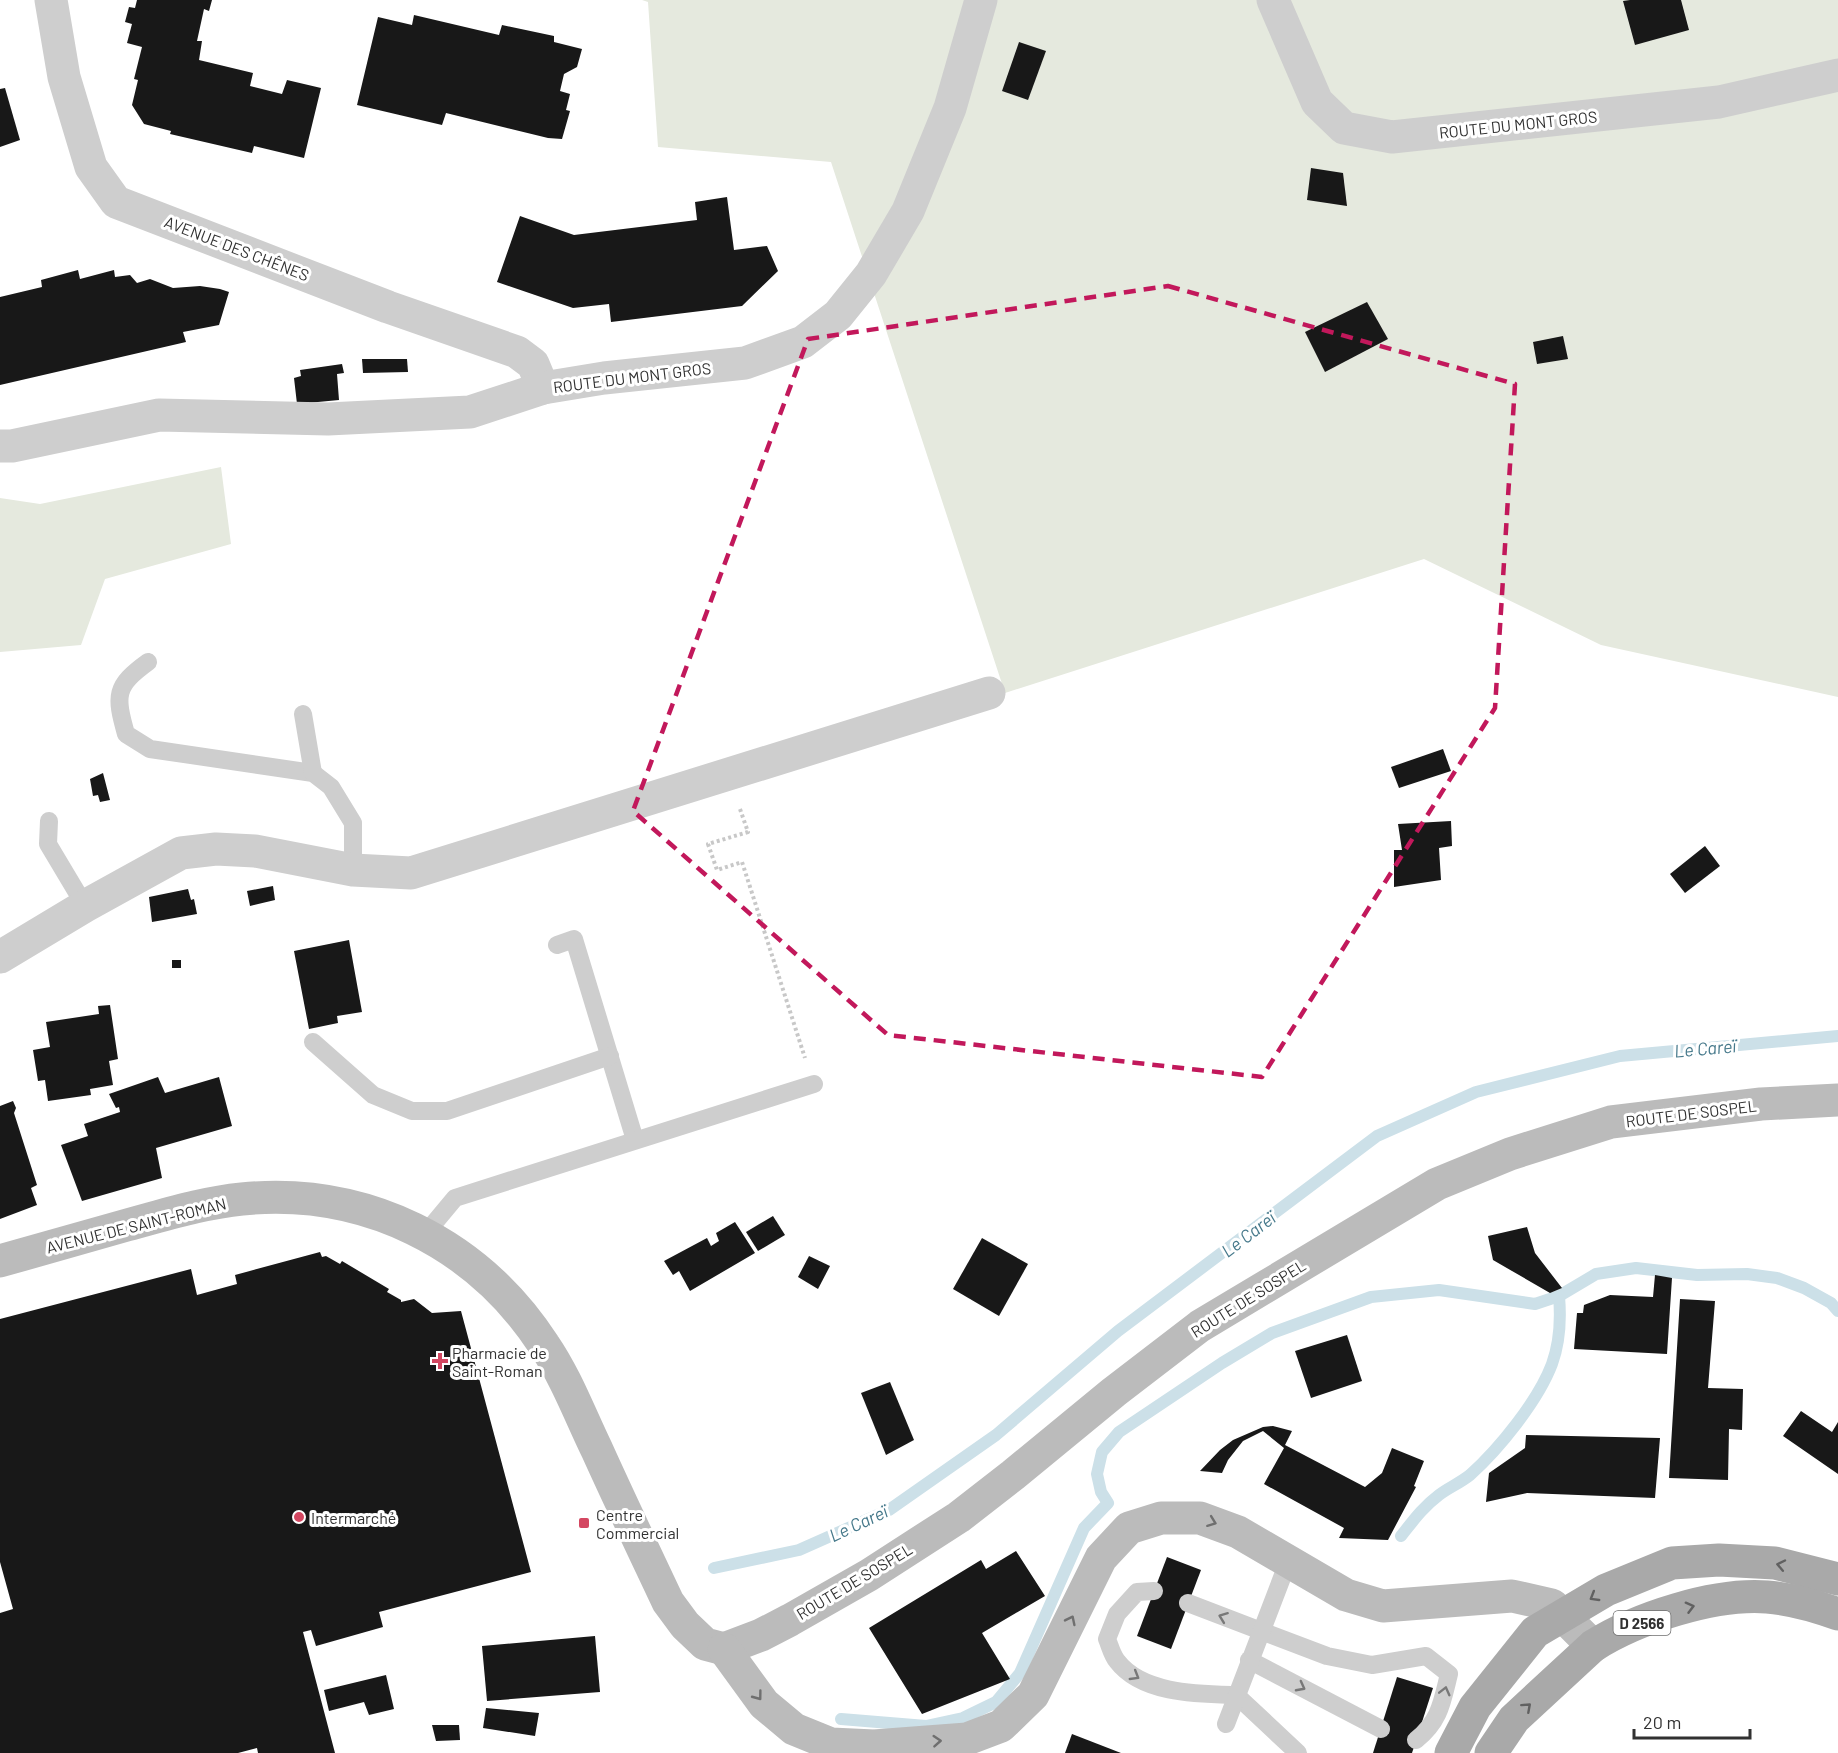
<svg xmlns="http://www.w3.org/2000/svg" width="1838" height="1753" font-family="Barlow,sans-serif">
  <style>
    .green { fill: #e5e9de }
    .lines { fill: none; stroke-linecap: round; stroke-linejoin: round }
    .stream { stroke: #cce0e8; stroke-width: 12 }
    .building { fill: #181818 }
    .path { stroke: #c8c8c8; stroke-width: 4; stroke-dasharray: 3 3; stroke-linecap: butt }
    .lane { stroke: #cecece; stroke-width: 18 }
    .street { stroke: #cecece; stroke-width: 33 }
    .secondary { stroke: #bbb; stroke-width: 33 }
    .primary { stroke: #a9a9a9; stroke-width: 33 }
    .oneway { stroke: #6f6f6f }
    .oneway2 { stroke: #616161 }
    .oneway3 { stroke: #787878 }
    .marked { fill: none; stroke: #c2185b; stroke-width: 4.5; stroke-dasharray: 12 8; stroke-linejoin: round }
    .poi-dot { fill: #d44761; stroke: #fff; stroke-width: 2 }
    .labels { text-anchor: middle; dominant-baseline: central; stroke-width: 6; stroke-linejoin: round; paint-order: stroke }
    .shield { fill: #fff; stroke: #6f6f6f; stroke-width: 1.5 }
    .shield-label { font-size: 15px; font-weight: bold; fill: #313131 }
    .street-label { font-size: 16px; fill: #313131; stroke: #fff }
    .poi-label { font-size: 16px; fill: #313131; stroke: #fff; text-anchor: start }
    .water-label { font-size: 18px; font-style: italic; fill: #46798b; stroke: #fff }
  </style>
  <rect width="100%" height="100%" fill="#fff"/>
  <!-- green -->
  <g class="green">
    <path d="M642,0H1838V697L1601,645L1424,559L1005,693L831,162L658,147L648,2Z"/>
    <path d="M221,467L231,544L105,579L81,645L0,652V498L40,504Z"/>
  </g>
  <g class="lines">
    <!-- stream -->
    <g class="stream">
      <path d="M1401,1536C1413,1521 1423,1507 1439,1495C1448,1488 1460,1483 1470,1475C1499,1449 1538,1401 1552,1364C1560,1342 1561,1319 1559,1296"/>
      <path d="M714,1568L799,1550L889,1510L996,1435L1118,1331L1377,1136L1476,1092L1620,1056L1838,1036"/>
      <path d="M841,1719L926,1726L963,1718L996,1702L1020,1673L1084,1528L1108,1503L1101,1492L1097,1474L1102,1452L1119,1432L1222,1363L1272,1333L1371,1297L1439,1290L1535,1304L1559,1296L1596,1274L1636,1268L1697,1275L1747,1274L1777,1278L1804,1288L1831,1303L1838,1311"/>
    </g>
  </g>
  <!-- building -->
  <g class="building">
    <path d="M137,0H212L209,11L204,9L197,41H202L199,60L253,73L250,86L282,94L287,80L321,88L304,158L254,146L252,153L170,134L171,131L144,124L132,105L138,80L134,79L142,47L127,43L132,24L125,22L129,7L135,8Z"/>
    <path d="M1630,0H1681L1689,30L1635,45L1623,1Z"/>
    <path d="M414,15L499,35L502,25L554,36V42L582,49L577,67L564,74L560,91L570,94L566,110L570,111L562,139L548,138L446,113L442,125L357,105L378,17L412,25Z"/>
    <path d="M1019,42L1046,51L1028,100L1002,91Z"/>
    <path d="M5,88L20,140L0,147V89Z"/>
    <path d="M1311,168L1343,173L1347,206L1307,200Z"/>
    <path d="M727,197L734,250L767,246L778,271L742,306L611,322L609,304L573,308L497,282L520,216L574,235L697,220L695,202Z"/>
    <path d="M78,270L80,279L114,270L115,277L130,275L137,283L150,279L173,288L200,286L220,289L229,292L219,325L183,332L186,342L0,385V297L42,287L41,280Z"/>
    <path d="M1367,302L1388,339L1325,372L1305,332Z"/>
    <path d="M1563,336L1568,359L1537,364L1533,342Z"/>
    <path d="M362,359H407L408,372L363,373Z"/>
    <path d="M342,364L344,373L337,374L339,400L297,404L294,378L301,376L300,370Z"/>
    <path d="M1443,749L1451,771L1399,788L1391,767Z"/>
    <path d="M103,773L110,800L100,802L98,795L93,796L90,779Z"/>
    <path d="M1451,821L1452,846L1439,848L1441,880L1394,887V850H1402L1398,824Z"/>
    <path d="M1705,846L1720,866L1685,893L1670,874Z"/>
    <path d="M273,886L275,900L250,906L247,891Z"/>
    <path d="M188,889L191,900L194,899L197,914L152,922L149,897Z"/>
    <path d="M349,940L362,1012L337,1016L338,1023L309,1029L294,951Z"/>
    <rect x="172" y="960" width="9" height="8"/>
    <path d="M110,1005L118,1059L109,1061L113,1085L90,1089L91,1095L48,1101L45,1080L38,1081L33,1050L50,1047L46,1022L99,1014L98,1006Z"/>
    <path d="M158,1077L165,1093L219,1077L232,1126L156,1148L162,1178L82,1201L61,1145L88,1136L84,1124L120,1112L119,1107L116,1108L109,1094Z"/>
    <path d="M13,1101L16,1108L14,1113L37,1185L31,1188L37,1205L0,1219V1106Z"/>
    <path d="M773,1216L785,1235L758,1251L746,1232Z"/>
    <path d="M735,1222L755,1253L690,1291L679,1271L673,1275L664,1261L707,1238L711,1246L719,1241L716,1233Z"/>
    <path d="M1527,1227L1535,1253L1562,1288L1550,1293L1493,1260L1488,1236Z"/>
    <path d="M982,1238L1028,1264L999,1316L953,1289Z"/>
    <path d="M320,1252L322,1257L326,1256L340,1264L342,1261L389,1289L387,1292L401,1300V1302L414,1299L432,1313L461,1311L531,1572L379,1612L383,1627L316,1646L311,1630L303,1632L335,1753H258L257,1748L238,1753H0V1613L13,1609L0,1562V1319L191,1269L197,1295L237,1284L235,1275Z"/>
    <path d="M809,1256L830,1266L818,1289L798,1277Z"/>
    <path d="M1655,1275L1672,1278L1667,1354L1574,1349L1577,1313H1583L1584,1305L1610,1295L1653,1297Z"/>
    <path d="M1680,1299L1715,1301L1708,1388L1743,1389L1742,1430L1729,1429L1728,1480L1669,1478Z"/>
    <path d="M1347,1335L1362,1381L1311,1398L1295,1351Z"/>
    <path d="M890,1382L914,1440L886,1455L861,1393Z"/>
    <path d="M1801,1411L1832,1432L1838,1422V1474L1783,1436Z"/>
    <path d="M1273,1426L1292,1431L1285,1445L1365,1487L1382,1473L1392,1448L1424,1461L1414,1486L1416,1487L1388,1540L1339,1538L1344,1528L1264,1484L1284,1448L1263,1431L1243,1441L1228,1460L1222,1473L1200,1471L1220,1450L1233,1440L1263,1427Z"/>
    <path d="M1526,1435L1660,1438L1655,1498L1527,1493L1486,1502L1489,1473L1525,1448Z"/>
    <path d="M1016,1551L1045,1596L982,1633L1010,1679L922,1714L869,1628L981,1560L986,1569Z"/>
    <path d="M1167,1557L1201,1570L1171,1649L1137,1636Z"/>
    <path d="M595,1636L600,1692L487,1701L482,1646Z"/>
    <path d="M386,1675L394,1709L369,1715L364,1702L329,1711L324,1690Z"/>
    <path d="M1397,1677L1433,1688L1412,1753H1373Z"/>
    <path d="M486,1708L539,1713L535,1736L483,1728Z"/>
    <path d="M432,1725H459L460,1740L436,1741Z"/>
    <path d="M1072,1734L1121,1753H1065Z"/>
  </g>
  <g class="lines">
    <!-- path -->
    <path class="path" d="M740,809L748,832L708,844L717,870L742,862L805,1058"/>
    <!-- lane -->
    <g class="lane">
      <path d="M148,662C115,686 115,695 126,734L150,749L313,773L331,787L353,823V870"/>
      <path d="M303,714L313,773"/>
      <path d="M49,821L48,844L85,906"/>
      <path d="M557,945L574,939L635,1140"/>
      <path d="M313,1042L373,1095L412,1111H447L610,1056"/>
      <path d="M425,1234L455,1198L814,1084"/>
      <path d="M1154,1591L1137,1592L1117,1614L1107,1639C1110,1646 1112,1655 1117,1661C1142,1694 1198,1694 1236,1695L1298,1753"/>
      <path d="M1188,1603L1327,1656L1372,1665L1426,1656L1449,1674C1442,1702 1440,1721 1416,1740"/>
      <path d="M1249,1660L1381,1729"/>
      <path d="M1226,1724L1288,1562"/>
    </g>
    <!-- street -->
    <g class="street">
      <path d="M51,0L64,77L91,167L116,202L388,307L517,352L533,364L543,388"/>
      <path d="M1273,0L1317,102L1344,128L1392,137L1719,102L1838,75"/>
      <path d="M0,446H12L159,415L328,419L470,412L543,388L604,378L745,363L803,342L838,315L871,274L908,211L950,108L981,0"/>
      <path d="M0,957L85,906L181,853L216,849L255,851L353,870L411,873L989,693"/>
    </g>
    <!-- secondary -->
    <g class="secondary">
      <path d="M0,1261C42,1249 84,1237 127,1225C165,1215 202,1203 242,1199C364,1187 477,1242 544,1345C566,1377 580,1415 597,1450C620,1501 644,1551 668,1602L685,1625L705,1644L724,1649"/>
      <path d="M724,1649L761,1635L790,1620L869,1575L959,1517L1013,1475L1114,1392L1200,1326L1437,1184L1510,1154L1611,1122L1761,1104L1838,1100"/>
      <path d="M724,1649L764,1704L794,1729L831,1744L874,1746L967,1739L1001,1726L1033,1695L1101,1558L1129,1528L1161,1518H1200L1238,1532L1346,1595L1383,1606L1512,1596L1552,1605L1593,1646"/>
    </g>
    <!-- primary -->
    <g class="primary">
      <path d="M1451,1753L1475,1707L1535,1632L1606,1590L1672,1563L1719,1560L1775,1563L1838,1579"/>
      <path d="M1491,1753L1514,1719L1593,1646C1637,1618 1714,1593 1767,1597C1791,1599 1816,1606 1838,1614"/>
    </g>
  </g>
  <!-- one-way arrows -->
  <defs><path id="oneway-chevron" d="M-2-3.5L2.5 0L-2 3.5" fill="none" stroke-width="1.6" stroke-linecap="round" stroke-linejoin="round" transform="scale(1.5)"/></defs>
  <g class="oneway">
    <use href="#oneway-chevron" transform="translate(1212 1522) rotate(21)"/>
    <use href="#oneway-chevron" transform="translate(1071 1620) rotate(-64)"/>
    <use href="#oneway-chevron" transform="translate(758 1696) rotate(53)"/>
    <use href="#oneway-chevron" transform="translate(937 1741) rotate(-4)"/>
  </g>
  <g class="oneway2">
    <use href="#oneway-chevron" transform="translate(1781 1565) rotate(-168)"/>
    <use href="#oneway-chevron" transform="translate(1594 1597) rotate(149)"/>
    <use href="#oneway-chevron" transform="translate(1690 1607) rotate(-15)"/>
    <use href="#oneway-chevron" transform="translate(1527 1707) rotate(-42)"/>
  </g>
  <g class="oneway3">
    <use href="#oneway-chevron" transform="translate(1223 1617) rotate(-159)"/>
    <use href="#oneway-chevron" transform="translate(1135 1676) rotate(31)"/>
    <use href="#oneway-chevron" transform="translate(1301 1687) rotate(28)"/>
    <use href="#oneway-chevron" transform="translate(1445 1691) rotate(-76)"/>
  </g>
  <!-- marked area -->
  <path class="marked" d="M1168,286L1515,384L1495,708L1262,1077L888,1035L633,811L808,339Z"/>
  <!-- markers -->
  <g class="poi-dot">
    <path d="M437 1352h6v6h6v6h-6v6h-6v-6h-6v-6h6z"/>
    <circle cx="299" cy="1517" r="6"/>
    <rect x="578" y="1517" width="12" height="12" rx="3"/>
  </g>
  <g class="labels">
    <!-- shield labels -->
    <rect class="shield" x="1613.5" y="1611" width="57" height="24" rx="4.5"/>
    <g class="shield-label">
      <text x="1642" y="1623">D 2566</text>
    </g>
    <!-- street labels -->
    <g class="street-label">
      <text transform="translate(1518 124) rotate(-6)">ROUTE DU MONT GROS</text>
      <text transform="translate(237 248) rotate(21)">AVENUE DES CHÊNES</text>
      <text transform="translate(632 377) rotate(-7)">ROUTE DU MONT GROS</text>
      <text transform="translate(1691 1113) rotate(-7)">ROUTE DE SOSPEL</text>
      <text transform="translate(136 1225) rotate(-14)">AVENUE DE SAINT-ROMAN</text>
      <text transform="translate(1248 1298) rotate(-32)">ROUTE DE SOSPEL</text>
      <text transform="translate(854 1581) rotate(-31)">ROUTE DE SOSPEL</text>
    </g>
    <!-- poi labels -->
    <g class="poi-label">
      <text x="452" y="1352">Pharmacie de<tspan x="452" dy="18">Saint-Roman</tspan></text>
      <text x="596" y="1514">Centre<tspan x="596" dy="18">Commercial</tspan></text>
      <text x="311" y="1517">Intermarché</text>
    </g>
    <!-- water labels -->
    <g class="water-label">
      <text transform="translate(1705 1048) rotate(-5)">Le Careï</text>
      <text transform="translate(1248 1234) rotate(-37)">Le Careï</text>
      <text transform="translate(858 1523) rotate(-25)">Le Careï</text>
    </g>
  </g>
  <!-- scale -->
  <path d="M1634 1729v9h116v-9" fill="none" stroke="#313131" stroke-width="3"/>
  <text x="1643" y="1729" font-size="18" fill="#313131" stroke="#ffffff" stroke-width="4.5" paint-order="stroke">20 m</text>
</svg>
